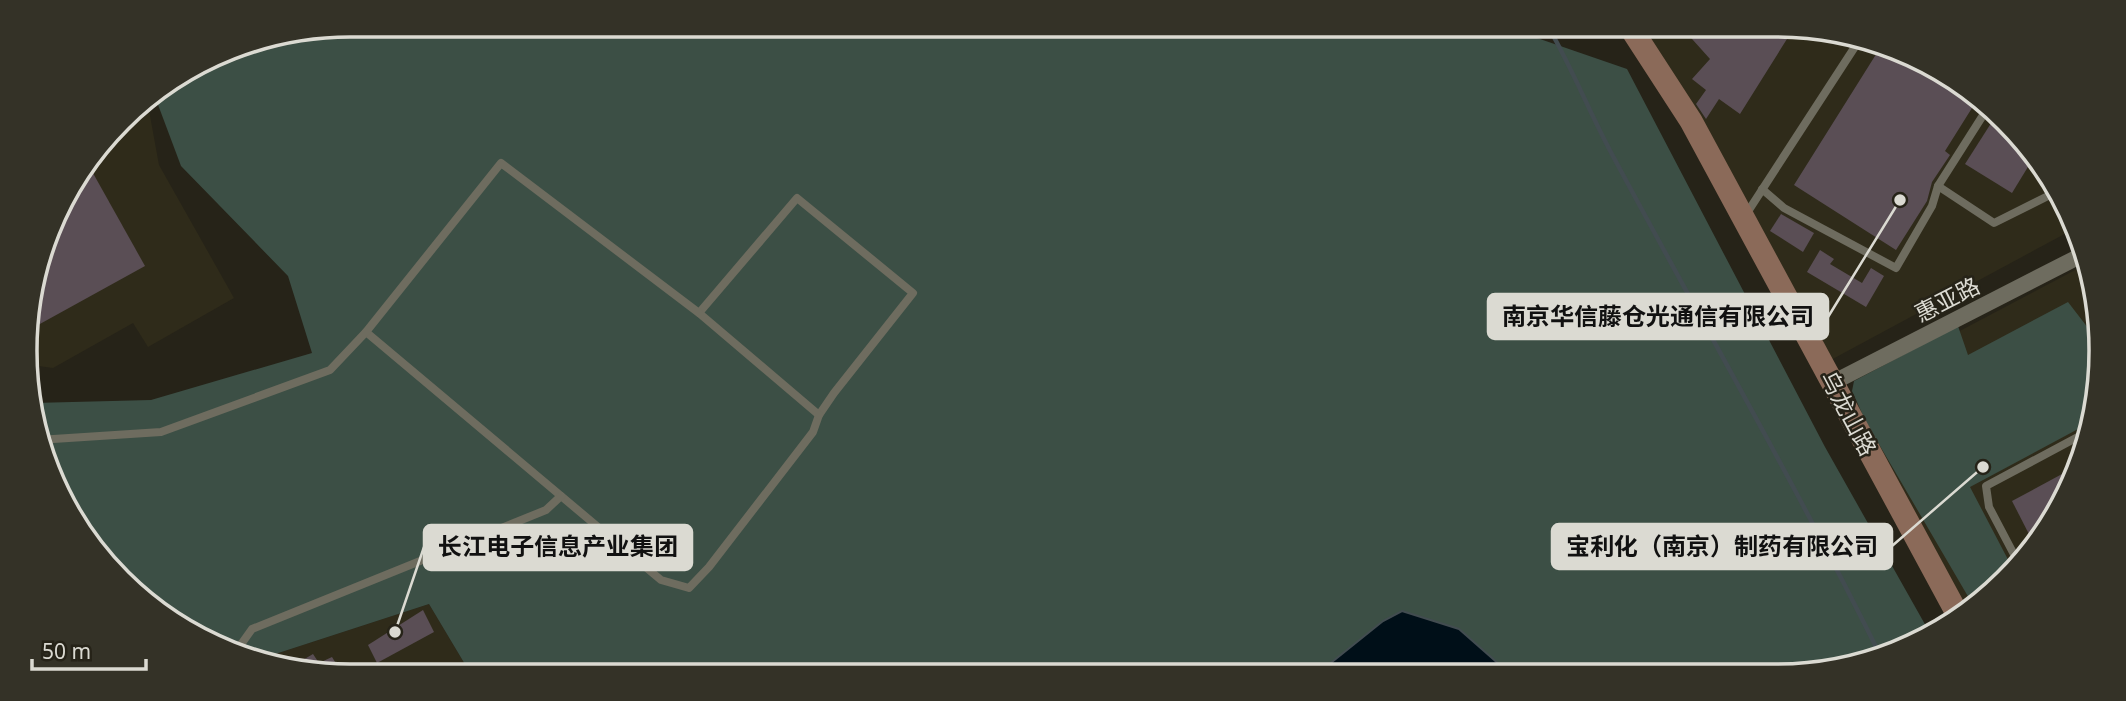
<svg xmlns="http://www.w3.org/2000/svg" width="2126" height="701" font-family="'Noto Sans','Noto Sans SC',sans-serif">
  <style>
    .built { fill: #2f2b1a }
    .green { fill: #3c4f45 }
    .water { fill: #000f18; stroke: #424c50; stroke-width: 2 }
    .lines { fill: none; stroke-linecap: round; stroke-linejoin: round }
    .stream { stroke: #424c50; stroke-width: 4.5 }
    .building { fill: #5a4e55 }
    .lane { stroke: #6e6c5f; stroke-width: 8 }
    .street { stroke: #6e6c5f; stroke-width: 16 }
    .secondary { stroke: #8b6a59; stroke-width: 23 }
    .labels { text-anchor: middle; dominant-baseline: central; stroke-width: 5; stroke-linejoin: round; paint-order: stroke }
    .street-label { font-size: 23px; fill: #dbdad2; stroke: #262318 }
    .rim { fill: none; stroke: #dbdad2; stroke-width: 3.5 }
    .leader { fill: none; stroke: #dbdad2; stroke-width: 2.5 }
    .callout-dot { fill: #dbdad2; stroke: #262318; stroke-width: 2.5 }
    .callout { fill: #dbdad2; stroke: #dbdad2; stroke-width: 2.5 }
    .callout-label { font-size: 24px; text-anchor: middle; font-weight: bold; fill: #111 }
  </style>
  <rect width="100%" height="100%" fill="#262318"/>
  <!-- built -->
  <g class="built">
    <path d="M1641,30L1839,31L1957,80L2047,170L2072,230L1829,361Z"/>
    <path d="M147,99L159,165L234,298L148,347L133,323L53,368L31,365L27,308L58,206L135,106Z"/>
    <path d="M2079,268L2095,289V414L2058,513L2006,581L1967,609L1855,401L1865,381Z"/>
    <path d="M429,604L469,671L287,670L260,659Z"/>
  </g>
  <!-- green -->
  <g class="green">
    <path d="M351,25L1511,29L1627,69L1825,447L1931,635L1920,643L1818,674L469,671L429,604L260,659L170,622L80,532L36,434L33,403L151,400L312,353L288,276L181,166L154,94L226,49Z"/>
    <path d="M2068,302L2095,337V414L2093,421L1970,487L2014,571L2006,581L1973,605L1866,422L1852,391L1854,381L1958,326L1968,355Z"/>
  </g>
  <!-- water -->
  <path class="water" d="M1402,611L1459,629L1509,673H1331L1327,666L1383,621Z"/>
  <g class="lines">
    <!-- stream -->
    <path class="stream" d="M1550,30C1574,72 1591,116 1614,158C1703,324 1797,487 1880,655"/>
  </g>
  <!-- building -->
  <g class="building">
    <path d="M1684,30L1792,31L1740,114L1719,99L1706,119L1696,104L1706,90L1692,79L1710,59Z"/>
    <path d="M1880,48L1957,80L1977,100L1945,151L1950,155L1932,182L1927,201L1896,250L1794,185Z"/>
    <path d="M1995,117L2034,157L2012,193L1965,164Z"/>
    <path d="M89,166L145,266L29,330L27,308L58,206Z"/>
    <path d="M1781,214L1814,233L1803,252L1770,231Z"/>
    <path d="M1820,250L1834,259L1830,264L1862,283L1871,268L1884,276L1866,307L1807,272Z"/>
    <path d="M2075,467L2058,513L2034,544L2012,501Z"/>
    <path d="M423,610L434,632L377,663L368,645Z"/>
    <path d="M313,654L319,663L332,657L340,670H286Z"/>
  </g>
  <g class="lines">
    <!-- lane -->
    <g class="lane">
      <path d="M1938,186L1994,223L2056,192"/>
      <path d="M1762,189L1784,208L1896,268L1932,206L1938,186L1987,109"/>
      <path d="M1745,216L1860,39"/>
      <path d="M366,332L661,580L689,588L709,567L813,432L819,415L834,393L913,293L797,198L699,313"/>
      <path d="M38,440L161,432L330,370L366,332L501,163L699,313L819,415"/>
      <path d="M2019,564L1989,507L1986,486L2089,431"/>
      <path d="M237,650L252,629L546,510L561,496"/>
    </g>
    <!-- street -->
    <path class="street" d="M1832,383L2082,255"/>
    <!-- secondary -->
    <path class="secondary" d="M1632,30L1691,121L1958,615"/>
  </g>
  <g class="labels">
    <!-- street labels -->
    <g class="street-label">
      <text transform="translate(1947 299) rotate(-27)">惠亚路</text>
      <text transform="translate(1849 413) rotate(62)">乌龙山路</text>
    </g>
  </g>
  <!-- crop -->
  <path d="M0 0H2126V701H0ZM350 37H1776A313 313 0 0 1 2089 350V351A313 313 0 0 1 1776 664H350A313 313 0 0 1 37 351V350A313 313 0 0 1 350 37Z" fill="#343227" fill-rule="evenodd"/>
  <path class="rim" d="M350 37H1776A313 313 0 0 1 2089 350V351A313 313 0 0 1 1776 664H350A313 313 0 0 1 37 351V350A313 313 0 0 1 350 37Z"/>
  <!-- callouts -->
  <path class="leader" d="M1900 200L1828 317M1983 467L1892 546M395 632L424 547"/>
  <g class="callout-dot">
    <circle cx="1900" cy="200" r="7"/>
    <circle cx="1983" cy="467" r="7"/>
    <circle cx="395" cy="632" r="7"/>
  </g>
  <g class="callout">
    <rect x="1488" y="294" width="340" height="45" rx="7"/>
    <rect x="1552" y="524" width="340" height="45" rx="7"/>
    <rect x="424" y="525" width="268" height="45" rx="7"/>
  </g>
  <g class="callout-label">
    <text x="1658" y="325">南京华信藤仓光通信有限公司</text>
    <text x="1722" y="555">宝利化（南京）制药有限公司</text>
    <text x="558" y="555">长江电子信息产业集团</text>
  </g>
  <!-- scale -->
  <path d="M32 659v10h114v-10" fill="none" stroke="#dbdad2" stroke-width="3.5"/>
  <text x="42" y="659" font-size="21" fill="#dbdad2" stroke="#262318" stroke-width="5" paint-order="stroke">50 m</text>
</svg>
